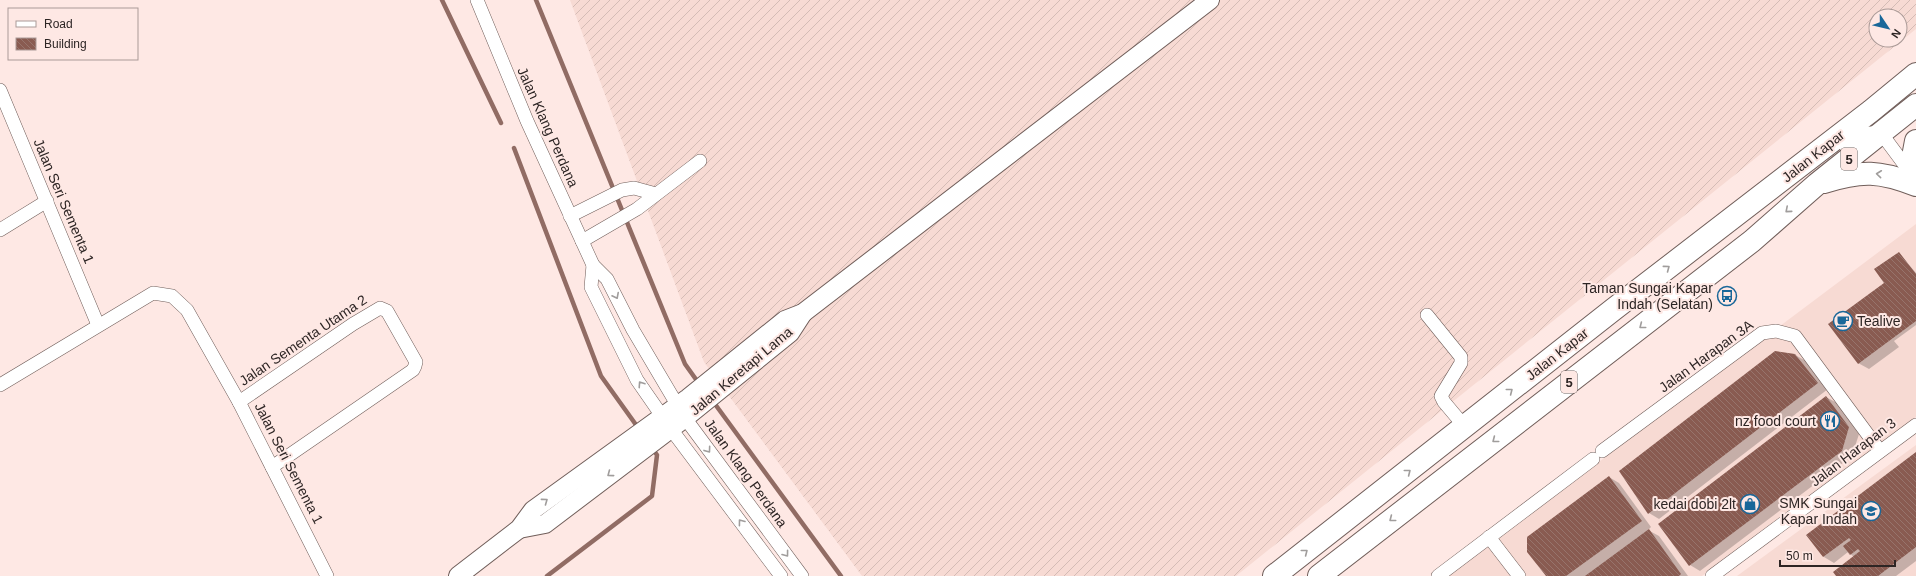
<svg xmlns="http://www.w3.org/2000/svg" width="1916" height="576" font-family="Arial,sans-serif">
  <style>
    .built { fill: #f7dad3 }
    .industrial { fill: url(#industrial-furrows); fill-rule: evenodd }
    .shadow { fill: #0003 }
    .lines { fill: none; stroke-linecap: round; stroke-linejoin: round }
    .stream { stroke: #916c64; stroke-width: 4.5 }
    .building { fill: url(#building-back-hatch) }
    .street-casing { stroke: #705e5a; stroke-width: 14 }
    .secondary-casing { stroke: #705e5a; stroke-width: 20 }
    .highway-casing { stroke: #705e5a; stroke-width: 24 }
    .street { stroke: #fff; stroke-width: 13 }
    .secondary { stroke: #fff; stroke-width: 18 }
    .highway { stroke: #fff; stroke-width: 22 }
    .oneway { stroke: #a09d9c }
    .labels { text-anchor: middle; dominant-baseline: central; stroke-width: 4; stroke-linejoin: round; paint-order: stroke }
    .shield { fill: #fee8e4; stroke: #6c605e; stroke-width: 1 }
    .shield-label { font-size: 13px; font-weight: bold; fill: #2d2524 }
    .street-label { font-size: 14px; fill: #2d2524; stroke: #fee8e4 }
    .poi-label { font-size: 14px; fill: #2d2524; stroke: #fee8e4; text-anchor: end }
  </style>
  <defs>
    <pattern id="industrial-furrows" width="10" height="10" patternUnits="userSpaceOnUse"><rect width="10" height="10" fill="#f7dad3"/><path d="M-1 1l2-2M0 10L10 0M9 11l2-2" fill="none" stroke="#d4bbb5"/></pattern>
    <pattern id="building-back-hatch" width="6" height="6" patternUnits="userSpaceOnUse"><rect width="6" height="6" fill="#895b51"/><path d="M-1 5l2 2M0 0l6 6M5-1l2 2" fill="none" stroke="#97746c"/></pattern>
  </defs>
  <rect width="100%" height="100%" fill="#fee8e4"/>
  <!-- built -->
  <g class="built">
    <path d="M1916,224V417L1702,576H1447Z"/>
    <path d="M1916,445V576H1737Z"/>
  </g>
  <!-- industrial -->
  <path class="industrial" d="M570,0H1916V29L1236,576H862L704,362ZM1876,16H1900V40H1876Z"/>
  <!-- shadow -->
  <g class="shadow">
    <path d="M1899,253L1916,273V325L1894,341L1899,347L1869,369L1858,363L1885,283Z"/>
    <path d="M1795,355L1806,361L1828,389L1659,519L1649,513Z"/>
    <path d="M1826,397L1837,403L1859,434L1852,456L1700,571L1690,565Z"/>
    <path d="M1916,453V561L1896,576H1837L1854,557L1848,552L1834,563L1824,557L1807,535Z"/>
    <path d="M1609,477L1619,483L1651,527L1648,530L1659,536L1688,576H1547Z"/>
  </g>
  <g class="lines">
    <!-- stream -->
    <g class="stream">
      <path d="M442,0L501,123"/>
      <path d="M536,0L685,364L700,385"/>
      <path d="M514,148L601,376L639,429"/>
      <path d="M712,400L841,576"/>
      <path d="M547,576L652,496L657,455L652,448"/>
    </g>
  </g>
  <!-- building -->
  <g class="building">
    <path d="M1899,252L1916,274V321L1858,364L1828,324L1884,283L1874,269Z"/>
    <path d="M1775,351L1795,354L1818,383L1648,514L1619,471Z"/>
    <path d="M1826,396L1849,427L1842,451L1689,566L1658,524Z"/>
    <path d="M1916,452V547L1878,576H1836L1833,572L1860,551L1858,549L1850,555L1843,546L1851,540L1849,538L1823,557L1806,535Z"/>
    <path d="M1609,476L1642,521L1566,576H1546L1527,552V537Z"/>
    <path d="M1649,529L1681,574L1679,576H1585Z"/>
  </g>
  <g class="lines">
    <!-- street casing -->
    <g class="street-casing">
      <g id="street">
        <path d="M477,0L527,121L593,265L607,279L633,330L685,418L802,576"/>
        <path d="M0,90L98,325"/>
        <path d="M1881,133L1913,176"/>
        <path d="M1844,144C1856,135 1865,132 1881,133"/>
        <path d="M570,216L622,190L634,188L656,194"/>
        <path d="M0,230L47,201"/>
        <path d="M582,241L637,209L700,161"/>
        <path d="M593,265L591,287L637,380L671,429L781,576"/>
        <path d="M1427,315L1461,357V363L1441,396L1444,402L1465,427"/>
        <path d="M0,385L153,293L172,296L187,310L239,402L327,576"/>
        <path d="M239,402L353,324L380,308L387,311L416,362L415,366L413,370L272,467"/>
        <path d="M1602,451L1762,333L1776,331L1795,336L1880,451"/>
        <path d="M1489,537L1519,576"/>
        <path d="M1438,576L1593,459"/>
        <path d="M1712,576L1916,425"/>
      </g>
    </g>
    <!-- secondary casing -->
    <g class="secondary-casing">
      <g id="secondary">
        <path d="M519,529L545,524L685,418L790,333L803,313"/>
        <path d="M458,576L519,529L533,510L688,398L785,320L803,313L1210,0"/>
      </g>
    </g>
    <!-- highway casing -->
    <g class="highway-casing">
      <g id="highway">
        <path d="M1915,179L1913,157L1916,141"/>
        <path d="M1824,182C1862,170 1880,171 1916,185"/>
        <path d="M1274,576L1614,309L1871,111L1916,74"/>
        <path d="M1319,576L1752,241L1817,184L1916,105"/>
      </g>
    </g>
    <!-- street -->
    <use href="#street" class="street"/>
    <!-- secondary -->
    <use href="#secondary" class="secondary"/>
    <!-- highway -->
    <use href="#highway" class="highway"/>
  </g>
  <!-- one-way arrows -->
  <defs><path id="oneway-chevron" d="M-2-3.5L2.5 0L-2 3.5" fill="none" stroke-width="1.6" stroke-linecap="round" stroke-linejoin="round"/></defs>
  <g class="oneway">
    <use href="#oneway-chevron" transform="translate(1879 174) rotate(-174)"/>
    <use href="#oneway-chevron" transform="translate(1788 210) rotate(139)"/>
    <use href="#oneway-chevron" transform="translate(1667 268) rotate(-37)"/>
    <use href="#oneway-chevron" transform="translate(616 296) rotate(63)"/>
    <use href="#oneway-chevron" transform="translate(1642 326) rotate(142)"/>
    <use href="#oneway-chevron" transform="translate(641 384) rotate(-124)"/>
    <use href="#oneway-chevron" transform="translate(1510 391) rotate(-38)"/>
    <use href="#oneway-chevron" transform="translate(1495 440) rotate(142)"/>
    <use href="#oneway-chevron" transform="translate(708 450) rotate(54)"/>
    <use href="#oneway-chevron" transform="translate(1408 472) rotate(-38)"/>
    <use href="#oneway-chevron" transform="translate(610 474) rotate(143)"/>
    <use href="#oneway-chevron" transform="translate(545 501) rotate(-36)"/>
    <use href="#oneway-chevron" transform="translate(1392 519) rotate(142)"/>
    <use href="#oneway-chevron" transform="translate(741 522) rotate(-127)"/>
    <use href="#oneway-chevron" transform="translate(1305 552) rotate(-38)"/>
    <use href="#oneway-chevron" transform="translate(786 554) rotate(53)"/>
  </g>
  <!-- icons -->
  <defs>
    <g id="bus-ring" transform="scale(1)"><circle r="9.5" fill="#fee8e4" stroke="#196799" stroke-width="1.5"/><path d="M-5-6H5V4H4V6H2V4H-2V6H-4V4H-5ZM-3.5-4V0h7V-4ZM-3.5 1.2v1.5H-2V1.2ZM2 1.2v1.5H3.5V1.2Z" fill="#196799"/></g>
    <g id="cafe-ring" transform="scale(1)"><circle r="9.5" fill="#fee8e4" stroke="#196799" stroke-width="1.5"/><path d="M-5.5-4.5H6V0H3Q3 3.5 0 3.5H-2.5Q-5.5 3.5-5.5 0ZM3-3.2v2h1.7v-2ZM-6 4.5H4V6H-6Z" fill="#196799"/></g>
    <g id="restaurant-ring" transform="scale(1)"><circle r="9.5" fill="#fee8e4" stroke="#196799" stroke-width="1.5"/><path d="M-5-6h1v4h1v-4h1v4h1v-4h1v5L-1.5 .5V6h-2V.5L-5-1ZM5-6V6H3V1.5H1.5Q1.5-4 5-6Z" fill="#196799"/></g>
    <g id="shop-ring" transform="scale(1)"><circle r="9.5" fill="#fee8e4" stroke="#196799" stroke-width="1.5"/><path d="M-5-2.5h2.3a2.7 3.5 0 0 1 5.4 0H5L5.5 6h-11ZM-1.5-2.5h3a1.5 2.3 0 0 0-3 0Z" fill="#196799"/></g>
    <g id="school-ring" transform="scale(1)"><circle r="9.5" fill="#fee8e4" stroke="#196799" stroke-width="1.5"/><path d="M0-5L7-2L0 1L-7-2ZM-4 1L0 2.5L4 1V4Q0 6-4 4Z" fill="#196799"/></g>
  </defs>
  <g fill-rule="evenodd">
    <use href="#bus-ring" x="1727" y="296"/>
    <use href="#cafe-ring" x="1843" y="321"/>
    <use href="#restaurant-ring" x="1830" y="421"/>
    <use href="#shop-ring" x="1750" y="504"/>
    <use href="#school-ring" x="1871" y="511"/>
  </g>
  <g class="labels">
    <!-- shield labels -->
    <g class="shield">
      <rect x="1841" y="148" width="16" height="22" rx="3"/>
      <rect x="1561" y="371" width="16" height="22" rx="3"/>
    </g>
    <g class="shield-label">
      <text x="1849" y="159">5</text>
      <text x="1569" y="382">5</text>
    </g>
    <!-- street labels -->
    <g class="street-label">
      <text transform="translate(548 127) rotate(66)">Jalan Klang Perdana</text>
      <text transform="translate(1813 156) rotate(-38)">Jalan Kapar</text>
      <text transform="translate(64 201) rotate(67)">Jalan Seri Sementa 1</text>
      <text transform="translate(303 340) rotate(-34)">Jalan Sementa Utama 2</text>
      <text transform="translate(1557 354) rotate(-38)">Jalan Kapar</text>
      <text transform="translate(1706 356) rotate(-36)">Jalan Harapan 3A</text>
      <text transform="translate(741 371) rotate(-40)">Jalan Keretapi Lama</text>
      <text transform="translate(1853 452) rotate(-37)">Jalan Harapan 3</text>
      <text transform="translate(289 463) rotate(63)">Jalan Seri Sementa 1</text>
      <text transform="translate(746 473) rotate(54)">Jalan Klang Perdana</text>
    </g>
    <!-- poi labels -->
    <g class="poi-label">
      <text x="1713" y="288">Taman Sungai Kapar<tspan x="1713" dy="16">Indah (Selatan)</tspan></text>
      <text x="1857" y="321" text-anchor="start">Tealive</text>
      <text x="1816" y="421">nz food court</text>
      <text x="1857" y="503">SMK Sungai<tspan x="1857" dy="16">Kapar Indah</tspan></text>
      <text x="1736" y="504">kedai dobi 2lt</text>
    </g>
  </g>
  <!-- legend -->
  <rect x="8" y="8" width="130" height="52" fill="#fee8e4" stroke="#aa9a97"/>
  <rect x="16" y="21" width="20" height="6" fill="#ffffff" stroke="#aa9a97"/>
  <text x="44" y="28" font-size="12" fill="#2d2524">Road</text>
  <rect x="16" y="38" width="20" height="12" fill="url(#building-back-hatch)" stroke="#aa9a97"/>
  <text x="44" y="48" font-size="12" fill="#2d2524">Building</text>
  <!-- north arrow -->
  <g transform="translate(1888 28) rotate(125)"><circle r="19" fill="#fee8e4" stroke="#aa9a97"/>
  <path d="M0-3L7 15L0 10L-7 15Z" fill="#196799"/>
  <text y="-6" font-size="11" font-weight="bold" text-anchor="middle" fill="#2d2524">N</text>
  </g>
  <!-- scale -->
  <path d="M1780 560v6h115v-6" fill="none" stroke="#2d2524" stroke-width="2"/>
  <text x="1786" y="560" font-size="12" fill="#2d2524" stroke="#fee8e4" stroke-width="3" paint-order="stroke">50 m</text>
</svg>
